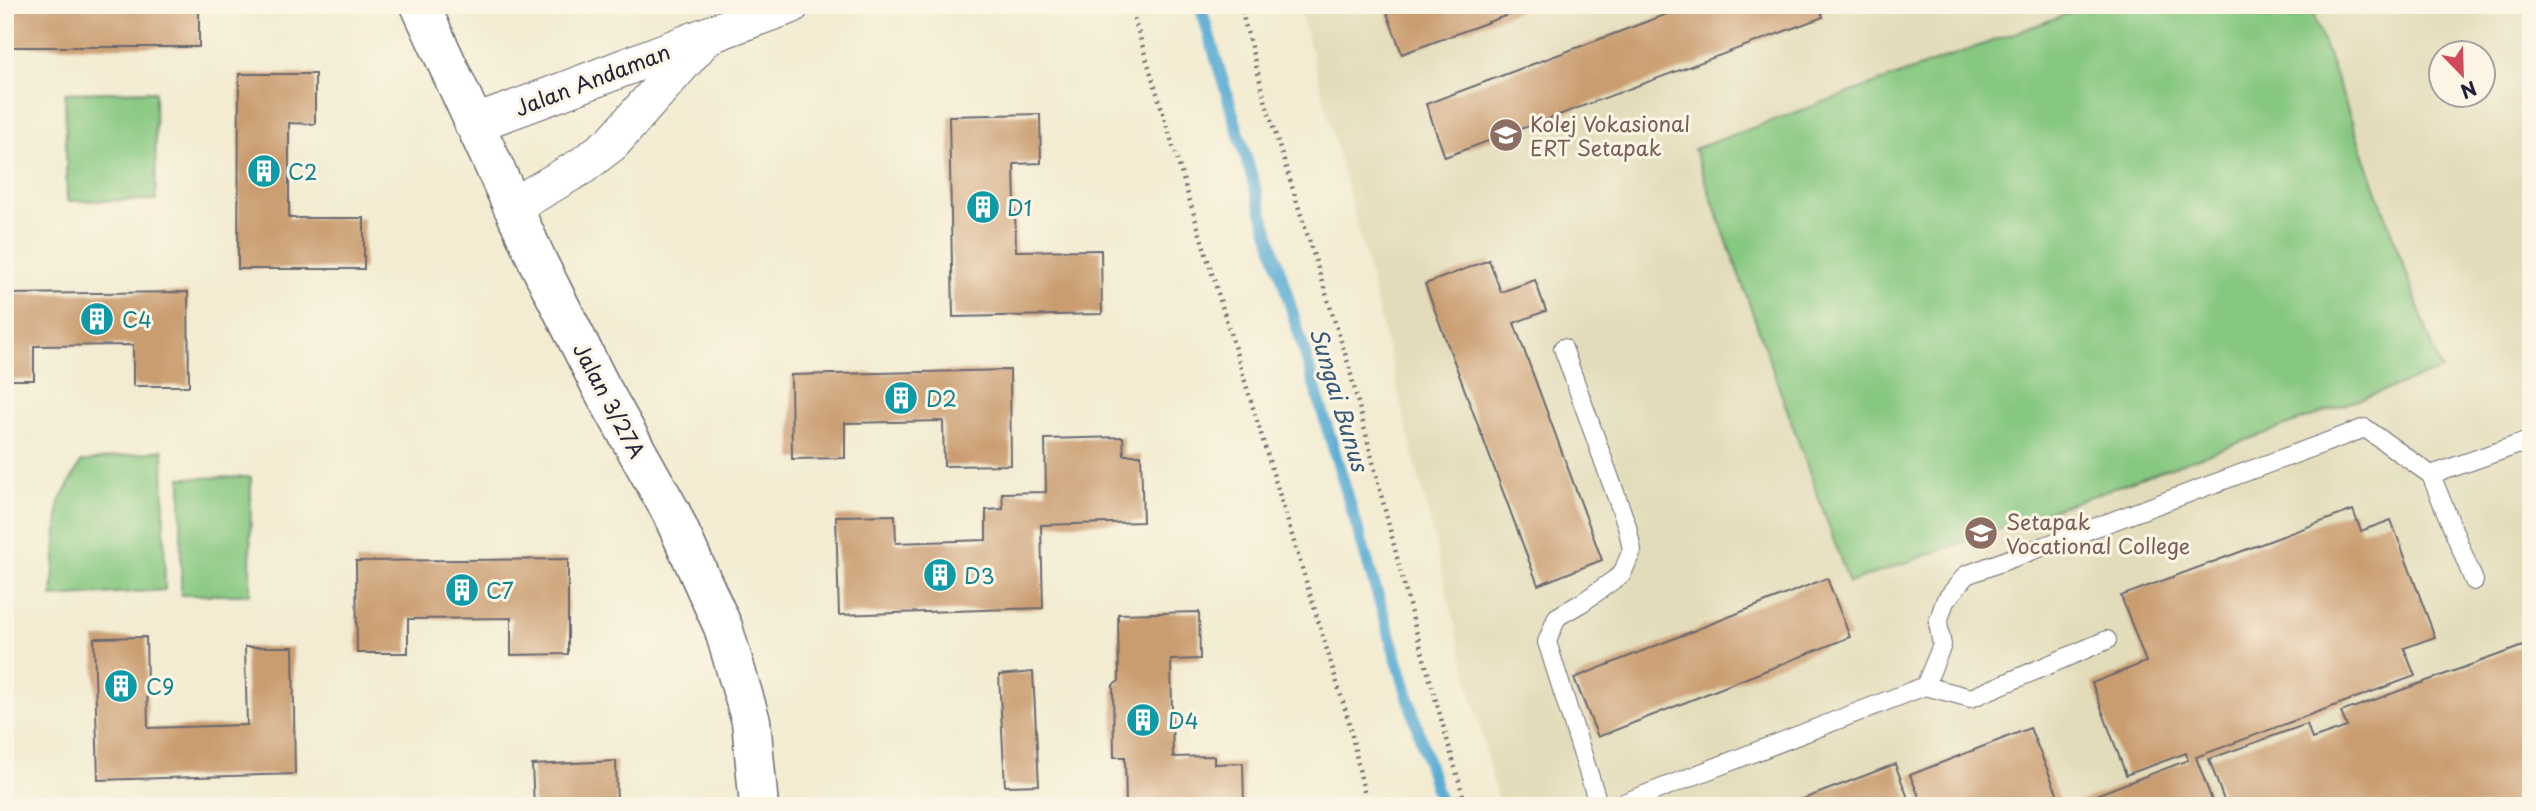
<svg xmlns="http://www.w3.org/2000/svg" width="2536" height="811" font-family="'Playpen Sans',sans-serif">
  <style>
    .built { fill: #e2dcba; fill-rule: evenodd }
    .green { fill: #86c880; stroke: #54755e; stroke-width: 2 }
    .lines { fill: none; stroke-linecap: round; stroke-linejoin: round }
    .stream { stroke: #59acd4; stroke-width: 12 }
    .building { fill: #ca9d71 }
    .service-casing { stroke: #6b6970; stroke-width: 20 }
    .minor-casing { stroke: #6b6970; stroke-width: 39 }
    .tertiary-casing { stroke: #6b6970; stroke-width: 41 }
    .path { stroke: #6b6970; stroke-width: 4.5; stroke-dasharray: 2 5; stroke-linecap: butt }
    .service { stroke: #fff; stroke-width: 18 }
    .minor { stroke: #fff; stroke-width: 37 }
    .tertiary { stroke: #fff; stroke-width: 38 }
    .labels { text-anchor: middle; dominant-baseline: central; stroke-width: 6; stroke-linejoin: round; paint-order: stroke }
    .street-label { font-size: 21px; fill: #22223b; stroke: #fcf5e5 }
    .education-label { font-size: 21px; fill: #785e54; stroke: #fcf5e5; text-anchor: start }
    .culture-label { font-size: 21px; fill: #0d838f; stroke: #fcf5e5; text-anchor: start }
    .water-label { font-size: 23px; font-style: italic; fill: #385978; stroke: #fcf5e5 }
  </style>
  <rect width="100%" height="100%" fill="#fcf5e5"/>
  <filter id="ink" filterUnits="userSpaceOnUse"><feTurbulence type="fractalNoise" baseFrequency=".0143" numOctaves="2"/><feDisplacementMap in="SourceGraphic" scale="14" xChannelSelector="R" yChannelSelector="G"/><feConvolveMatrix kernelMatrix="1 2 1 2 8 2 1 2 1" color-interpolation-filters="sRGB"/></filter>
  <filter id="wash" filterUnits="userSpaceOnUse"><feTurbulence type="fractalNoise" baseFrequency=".00686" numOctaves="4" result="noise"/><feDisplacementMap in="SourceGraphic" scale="28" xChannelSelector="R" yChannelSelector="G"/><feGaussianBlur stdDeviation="1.57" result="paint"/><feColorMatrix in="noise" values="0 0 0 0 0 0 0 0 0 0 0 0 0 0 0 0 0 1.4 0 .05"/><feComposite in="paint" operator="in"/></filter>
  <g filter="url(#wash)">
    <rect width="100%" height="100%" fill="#f3ecd2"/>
    <!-- built -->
    <path class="built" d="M1299,5H2531V806H1499L1366,260ZM2442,52H2484V94H2442Z"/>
    <!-- green -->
    <g class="green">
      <path d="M2092,5H2310L2441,370L1849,583L1694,149Z"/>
      <path d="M155,91L156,200L67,201L65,93Z"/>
      <path d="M163,450L165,590L52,597L59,502L81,462Z"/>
      <path d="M251,477L250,595H181V478Z"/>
    </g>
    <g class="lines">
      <!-- stream -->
      <path class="stream" d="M1200,5L1441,806"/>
    </g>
    <g id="blocks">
      <!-- building -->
      <g class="building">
        <rect x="5" y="5" width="194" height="42"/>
        <path d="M1384,5H1532V6L1402,54Z"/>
        <path d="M1691,5H1818L1823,17L1445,157L1426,104Z"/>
        <path d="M239,74H315V124L289,123V218H364V269H238Z"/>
        <path d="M1040,114L1041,163L1014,164L1016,251L1101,250L1102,314L953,317L949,116Z"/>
        <path d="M1489,260L1501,292L1535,280L1546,311L1514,323L1602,560L1538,585L1425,284Z"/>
        <path d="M188,292L189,386H133V345L34,346V380H5V294Z"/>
        <path d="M1010,370L1011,465L944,466L943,421L845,423V458L792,459L791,375Z"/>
        <path d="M1123,437L1124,455H1141L1143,522L1041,525L1043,608L839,615L836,516L895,515L896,543L986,540V510L1003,509L1002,493L1046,492L1045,439Z"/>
        <path d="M2353,510L2361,531L2391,520L2435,637L2404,648L2415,676L2196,757L2214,806H2067L2188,760L2186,753L2126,775L2092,683L2146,662L2121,596Z"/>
        <path d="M568,559V654L511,655V618L408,619V653H357L356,561Z"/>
        <path d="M1827,578L1850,637L1598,737L1574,678Z"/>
        <path d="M1199,612L1200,659L1171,660L1173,757L1214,756V764L1243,763L1244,806H1126L1125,757H1114L1113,685L1119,681L1118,614Z"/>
        <path d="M146,637L148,728L247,725L245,647H293L295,774L98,780L94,638Z"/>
        <path d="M2531,643V806H2226L2209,759L2307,724L2312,739L2347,727L2341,712Z"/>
        <path d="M1033,672L1039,785L1005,786L999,675Z"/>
        <path d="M2030,728L2060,800L2045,806H1923L1910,775Z"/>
        <path d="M616,761L617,806H534L532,765Z"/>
        <path d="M1895,764L1911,806H1785Z"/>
      </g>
    </g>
  </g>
  <g filter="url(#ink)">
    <use href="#blocks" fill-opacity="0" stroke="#6b6970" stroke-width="2"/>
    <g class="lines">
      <!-- service casing -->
      <g class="service-casing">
        <g id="service">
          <path d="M1563,348L1627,526L1632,550L1622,574L1583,602L1557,617L1547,642L1599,806"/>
          <path d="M2431,475L2474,581"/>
          <path d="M1925,686L1942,645L1938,623L1945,601L1966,575L2365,428L2431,475L2531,440"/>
          <path d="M1616,806L1925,686L1971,698L2107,640"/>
        </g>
      </g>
      <!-- minor casing -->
      <g class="minor-casing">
        <g id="minor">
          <path d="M473,124C580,87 684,42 791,5"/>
          <path d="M512,207L582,166L612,143L704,39"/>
        </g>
      </g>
      <!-- tertiary casing -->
      <g class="tertiary-casing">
        <path id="tertiary" d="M420,5L539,264L601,387L671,512L723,627L751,721L759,806"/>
      </g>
      <!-- path -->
      <g class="path">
        <path d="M1130,5L1349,722L1367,806"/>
        <path d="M1240,5L1268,111L1348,363L1411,613L1466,806"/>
      </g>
      <!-- service -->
      <use href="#service" class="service"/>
      <!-- minor -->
      <use href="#minor" class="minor"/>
      <!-- tertiary -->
      <use href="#tertiary" class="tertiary"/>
    </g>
  </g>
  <!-- icons -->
  <defs>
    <g id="university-disc" transform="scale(1.75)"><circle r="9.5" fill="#8d6e63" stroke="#fcf5e5"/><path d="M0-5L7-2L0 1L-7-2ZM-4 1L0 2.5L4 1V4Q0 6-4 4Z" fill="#fff"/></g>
    <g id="building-disc" transform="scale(1.75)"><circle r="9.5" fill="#0f9aa8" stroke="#fcf5e5"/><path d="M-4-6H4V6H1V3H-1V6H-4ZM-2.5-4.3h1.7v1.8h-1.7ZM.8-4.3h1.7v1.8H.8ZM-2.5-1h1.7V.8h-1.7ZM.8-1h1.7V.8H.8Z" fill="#fff"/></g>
    <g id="school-disc" transform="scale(1.75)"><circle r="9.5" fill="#8d6e63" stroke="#fcf5e5"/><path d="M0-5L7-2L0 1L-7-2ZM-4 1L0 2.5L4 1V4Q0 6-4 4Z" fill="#fff"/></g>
  </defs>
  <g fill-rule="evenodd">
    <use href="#university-disc" x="1506" y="135"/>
    <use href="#building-disc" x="264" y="171"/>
    <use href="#building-disc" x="983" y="207"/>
    <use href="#building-disc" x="97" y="319"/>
    <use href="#building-disc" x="901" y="398"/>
    <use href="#school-disc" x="1981" y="533"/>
    <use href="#building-disc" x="940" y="575"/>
    <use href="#building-disc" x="462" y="590"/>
    <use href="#building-disc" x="121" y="686"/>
    <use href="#building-disc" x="1143" y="720"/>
  </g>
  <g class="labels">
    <!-- street labels -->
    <g class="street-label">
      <text transform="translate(592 79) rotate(-21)">Jalan Andaman</text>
      <text transform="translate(610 400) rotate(62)">Jalan 3/27A</text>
    </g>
    <!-- education labels -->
    <g class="education-label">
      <text x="1530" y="123">Kolej Vokasional<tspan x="1530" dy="24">ERT Setapak</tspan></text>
      <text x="2006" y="521">Setapak<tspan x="2006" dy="24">Vocational College</tspan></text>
    </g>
    <!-- culture labels -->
    <g class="culture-label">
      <text x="288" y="171">C2</text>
      <text x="1007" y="207">D1</text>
      <text x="122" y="319">C4</text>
      <text x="926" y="398">D2</text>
      <text x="964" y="575">D3</text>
      <text x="486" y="590">C7</text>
      <text x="146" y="686">C9</text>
      <text x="1168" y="720">D4</text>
    </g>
    <!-- water labels -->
    <g class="water-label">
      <text transform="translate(1340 399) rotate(73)">Sungai Bunus</text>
    </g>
  </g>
  <!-- margin -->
  <rect width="2536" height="811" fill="none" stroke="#fcf5e5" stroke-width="28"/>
  <!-- north arrow -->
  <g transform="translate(2462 74) rotate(157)"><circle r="33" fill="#fcf5e5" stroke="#a5a1a1" stroke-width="2"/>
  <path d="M0-5L12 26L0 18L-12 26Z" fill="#d1495b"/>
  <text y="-10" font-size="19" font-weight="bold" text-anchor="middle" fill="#22223b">N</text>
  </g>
</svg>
